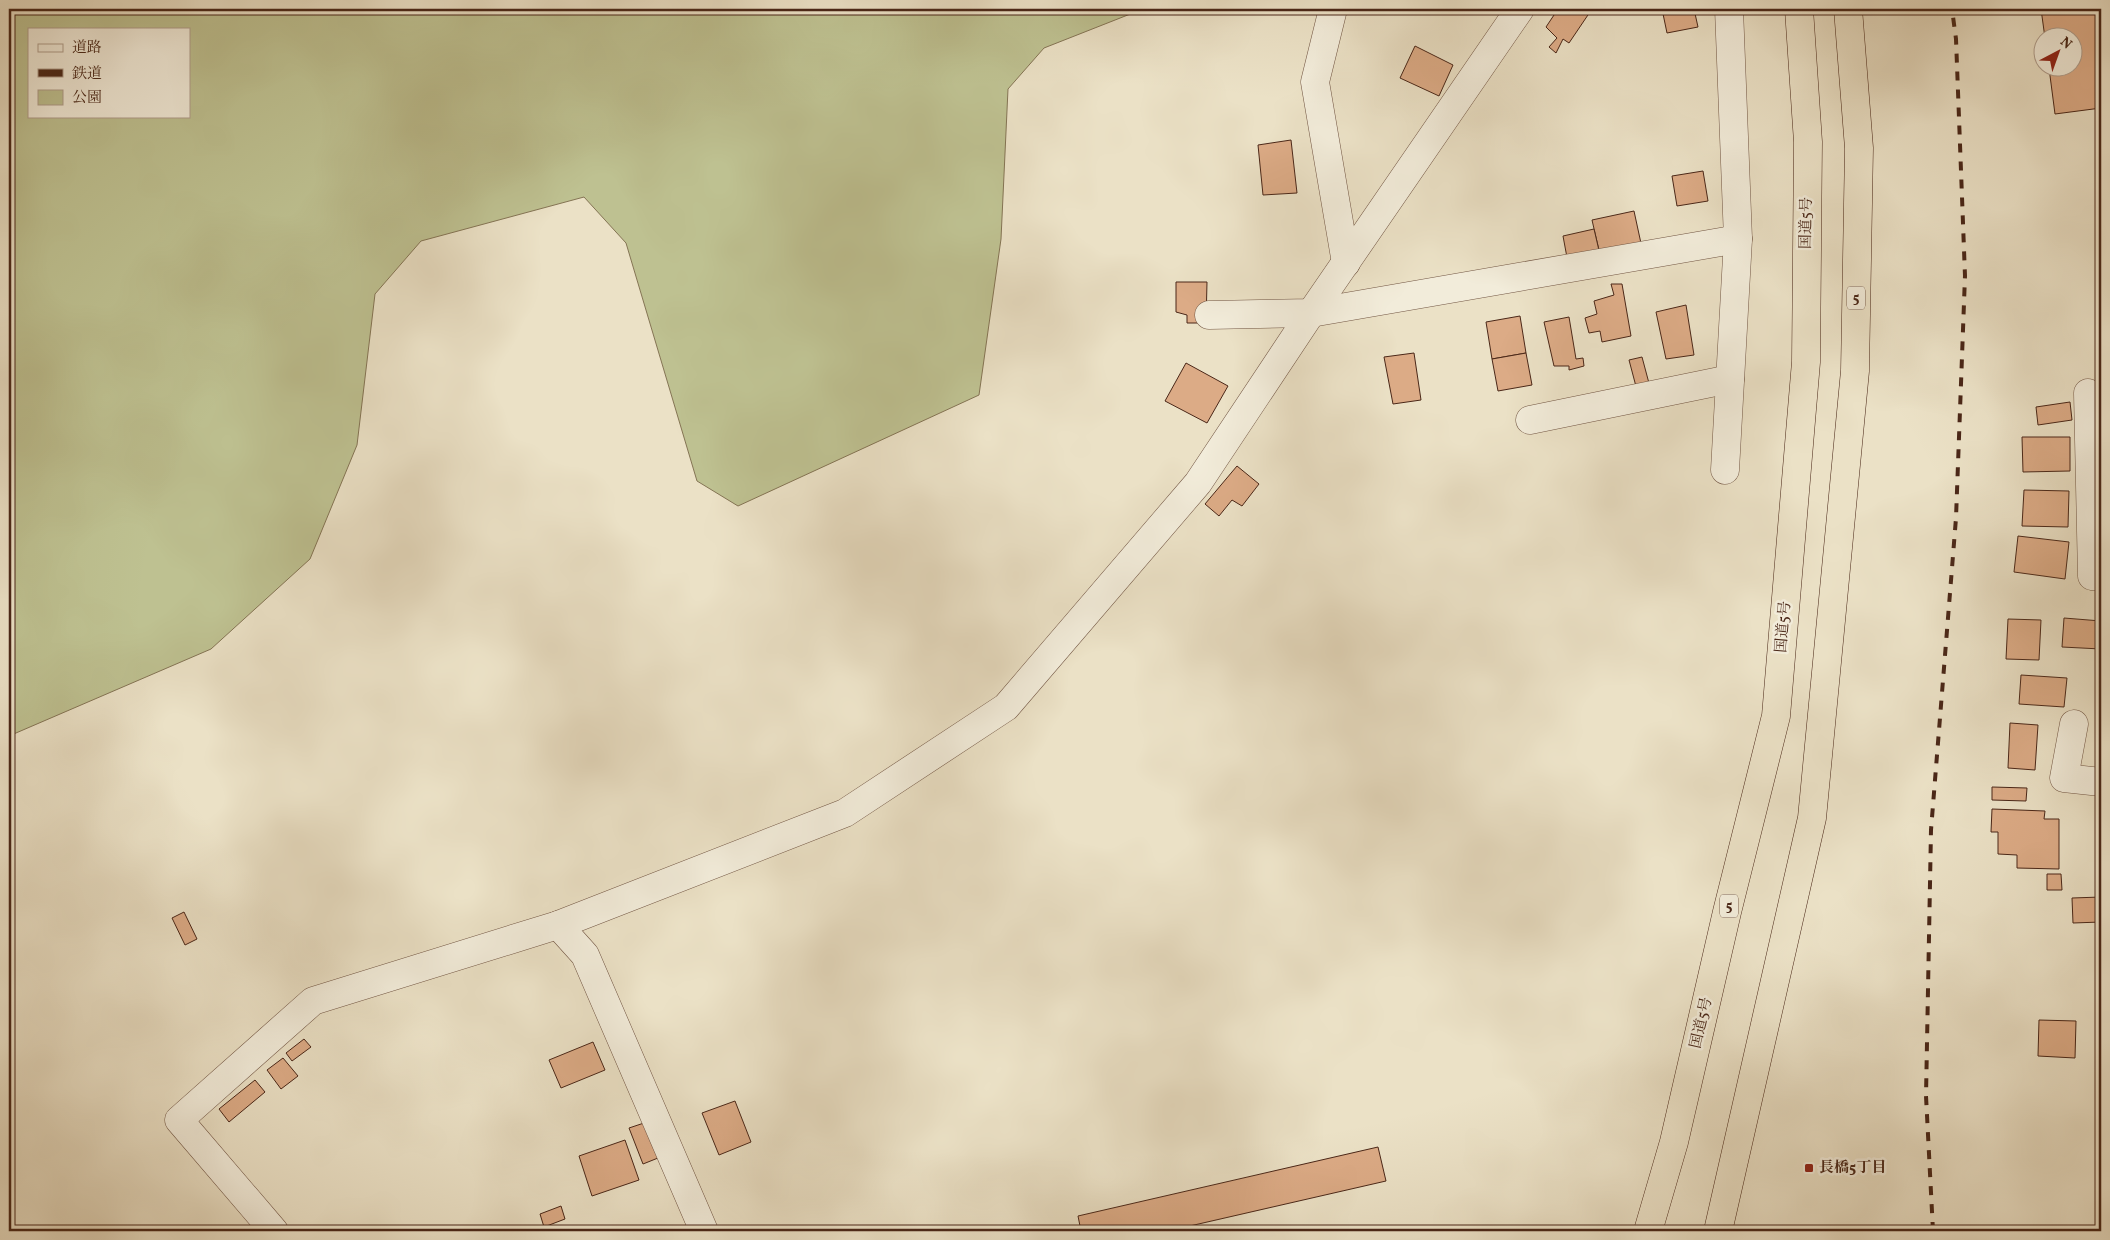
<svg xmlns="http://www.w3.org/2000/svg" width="2110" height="1240" font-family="Vollkorn,'Noto Serif JP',serif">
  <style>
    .green { fill: #bec191; stroke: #847454; fill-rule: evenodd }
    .building { fill: #dcab86; stroke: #4a2718 }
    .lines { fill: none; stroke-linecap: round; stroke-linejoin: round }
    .street-casing { stroke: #725644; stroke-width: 29 }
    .highway-casing { stroke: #4a2718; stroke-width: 29 }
    .street { stroke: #f2ecda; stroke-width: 28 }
    .highway { stroke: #ebe1c6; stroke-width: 28 }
    .rail { stroke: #4a2718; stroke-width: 4; stroke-dasharray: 9 9; stroke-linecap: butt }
    .poi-dot { fill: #8f2418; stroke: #f2ecda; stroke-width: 2 }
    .labels { text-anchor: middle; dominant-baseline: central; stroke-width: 5; stroke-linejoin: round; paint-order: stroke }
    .shield { fill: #f2ecda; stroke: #7c6252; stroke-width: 1 }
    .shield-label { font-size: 14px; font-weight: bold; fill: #4a2718 }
    .street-label { font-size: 15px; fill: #4a2718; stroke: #f2ecda }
    .poi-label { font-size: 15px; font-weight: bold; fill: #4a2718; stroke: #f2ecda; text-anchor: start }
  </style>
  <rect width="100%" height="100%" fill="#ebe1c6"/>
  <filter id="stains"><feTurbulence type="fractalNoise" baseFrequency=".004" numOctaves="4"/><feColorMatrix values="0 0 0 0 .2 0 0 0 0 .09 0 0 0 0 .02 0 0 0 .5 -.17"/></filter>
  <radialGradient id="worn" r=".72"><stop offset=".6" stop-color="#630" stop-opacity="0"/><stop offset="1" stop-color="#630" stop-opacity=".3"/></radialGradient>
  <!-- green -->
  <path class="green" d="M9,9H1143L1044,48L1008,89L1001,239L979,395L738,506L697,481L626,243L584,197L421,241L375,294L357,445L310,559L211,649L9,736ZM29,29H189V116H29Z"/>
  <!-- building -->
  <g class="building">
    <path d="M1558,9H1592L1569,43L1563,39L1556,53L1549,47L1557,38L1546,27Z"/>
    <path d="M1662,9H1694L1698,27L1667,33Z"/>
    <path d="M2041,9H2101V108L2055,114L2049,68H2072V38H2045Z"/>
    <path d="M1415,46L1453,65L1439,96L1400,78Z"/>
    <path d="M1291,140L1297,193L1263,195L1258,145Z"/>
    <path d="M1703,171L1708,201L1677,206L1672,176Z"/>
    <path d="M1634,211L1642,248L1601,259L1592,220Z"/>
    <path d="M1594,229L1601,259L1571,279L1563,236Z"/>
    <path d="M1176,282H1207L1206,323H1187V315L1176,312Z"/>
    <path d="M1611,284H1622L1631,336L1602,342L1600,331L1589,333L1585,318L1597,314L1594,301L1614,295Z"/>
    <path d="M1686,305L1694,355L1666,359L1656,312Z"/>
    <path d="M1520,316L1526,353L1492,359L1486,322Z"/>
    <path d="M1569,317L1576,359L1583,358L1584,366L1569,370V366H1554L1544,322Z"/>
    <path d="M1414,353L1421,400L1393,404L1384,357Z"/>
    <path d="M1526,353L1532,385L1498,391L1492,359Z"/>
    <path d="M1642,357L1650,387L1638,394L1629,360Z"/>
    <path d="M1186,363L1228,386L1207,423L1165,401Z"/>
    <path d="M2070,402L2072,420L2038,425L2036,407Z"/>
    <path d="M2022,437H2070V471L2023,472Z"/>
    <path d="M1237,466L1259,484L1242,506L1232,500L1219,516L1205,504Z"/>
    <path d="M2024,490L2069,491L2068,527L2022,526Z"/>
    <path d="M2018,536L2069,542L2065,579L2014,572Z"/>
    <path d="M2064,618L2101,621V649L2062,647Z"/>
    <path d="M2008,619L2041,620L2039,660L2006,659Z"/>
    <path d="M2021,675L2067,678L2064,707L2019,704Z"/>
    <path d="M2010,723L2038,725L2035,770L2008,768Z"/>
    <path d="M1992,787L2027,788L2026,801L1992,800Z"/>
    <path d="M1992,809L2045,811L2044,819H2059V869L2017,868V855L1998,854V832H1991Z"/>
    <path d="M2047,874H2061L2062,890H2047Z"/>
    <path d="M2101,897V922L2073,923L2072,898Z"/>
    <path d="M184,912L197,939L185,945L172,918Z"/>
    <path d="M2039,1020L2076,1021L2075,1058L2038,1056Z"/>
    <path d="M304,1039L311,1047L292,1061L286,1053Z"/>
    <path d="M593,1042L605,1070L561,1088L549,1060Z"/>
    <path d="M283,1058L298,1076L281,1089L267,1070Z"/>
    <path d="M255,1080L265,1092L229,1122L219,1109Z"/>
    <path d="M735,1101L751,1142L719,1155L702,1113Z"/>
    <path d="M644,1123L658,1158L643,1164L629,1128Z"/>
    <path d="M625,1140L639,1180L592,1196L579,1156Z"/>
    <path d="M1378,1147L1386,1181L1168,1231H1081L1078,1216Z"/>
    <path d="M561,1206L565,1219L544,1227L540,1214Z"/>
    <rect x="1789" y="1228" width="43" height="3"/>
  </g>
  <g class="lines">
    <!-- street casing -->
    <g class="street-casing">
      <g id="street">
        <path d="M1333,9L1315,82L1346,263"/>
        <path d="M1209,315L1311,313L1738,239"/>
        <path d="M2088,393L2092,576L2101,577"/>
        <path d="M1530,420L1730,379"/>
        <path d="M1725,470L1738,239L1729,9"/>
        <path d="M2074,724L2064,778L2101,782"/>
        <path d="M558,925L585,955L704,1231"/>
        <path d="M274,1231L179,1120L313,1001L558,925L845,813L1006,707L1198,483L1311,313L1520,9"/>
      </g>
    </g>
    <!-- highway casing -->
    <g class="highway-casing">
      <g id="highway">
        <path d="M1648,1231L1674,1142L1727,912L1776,716L1806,362L1808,142L1799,9"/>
        <path d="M1718,1231L1812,818L1855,371L1859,148L1848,9"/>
      </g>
    </g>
    <!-- street -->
    <use href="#street" class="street"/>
    <!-- highway -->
    <use href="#highway" class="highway"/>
    <!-- rail -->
    <path class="rail" d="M1933,1231L1926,1096L1931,830L1956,518L1965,276L1956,39L1952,9"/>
  </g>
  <!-- markers -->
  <rect class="poi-dot" x="1804" y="1163" width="10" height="10" rx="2.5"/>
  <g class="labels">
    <!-- shield labels -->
    <g class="shield">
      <rect x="1847" y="286.5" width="18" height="23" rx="4"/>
      <rect x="1720" y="894.5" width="18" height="23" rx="4"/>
    </g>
    <g class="shield-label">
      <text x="1856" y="298">5</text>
      <text x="1729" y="906">5</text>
    </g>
    <!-- street labels -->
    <g class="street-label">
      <text transform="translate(1807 223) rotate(-89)">国道5号</text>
      <text transform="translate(1784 627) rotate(-85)">国道5号</text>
      <text transform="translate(1702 1023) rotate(-77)">国道5号</text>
    </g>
    <!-- poi labels -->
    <g class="poi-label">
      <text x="1819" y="1168">長橋5丁目</text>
    </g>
  </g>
  <!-- margin -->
  <rect width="2110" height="1240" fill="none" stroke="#ebe1c6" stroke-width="30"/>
  <rect x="10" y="10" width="2090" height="1220" fill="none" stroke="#4a2718" stroke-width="2.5"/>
  <rect x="15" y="15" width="2080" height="1210" fill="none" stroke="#4a2718"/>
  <!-- legend -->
  <rect x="28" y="28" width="162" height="90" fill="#f2ecda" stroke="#af9d8c"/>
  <rect x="38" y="44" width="25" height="8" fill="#f2ecda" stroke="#af9d8c"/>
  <text x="72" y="52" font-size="15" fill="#4a2718">道路</text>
  <rect x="38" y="69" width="25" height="8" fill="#4a2718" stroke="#af9d8c"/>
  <text x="72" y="78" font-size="15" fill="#4a2718">鉄道</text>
  <rect x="38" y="90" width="25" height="15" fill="#bec191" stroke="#af9d8c"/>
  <text x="72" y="102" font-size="15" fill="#4a2718">公園</text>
  <!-- north arrow -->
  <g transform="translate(2058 52) rotate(41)"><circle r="24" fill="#f2ecda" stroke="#af9d8c"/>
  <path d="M0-4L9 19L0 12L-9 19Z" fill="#8f2418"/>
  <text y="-8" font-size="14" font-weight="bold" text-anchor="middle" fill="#4a2718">N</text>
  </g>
  <rect width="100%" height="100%" filter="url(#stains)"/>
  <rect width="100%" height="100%" fill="url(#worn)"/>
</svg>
